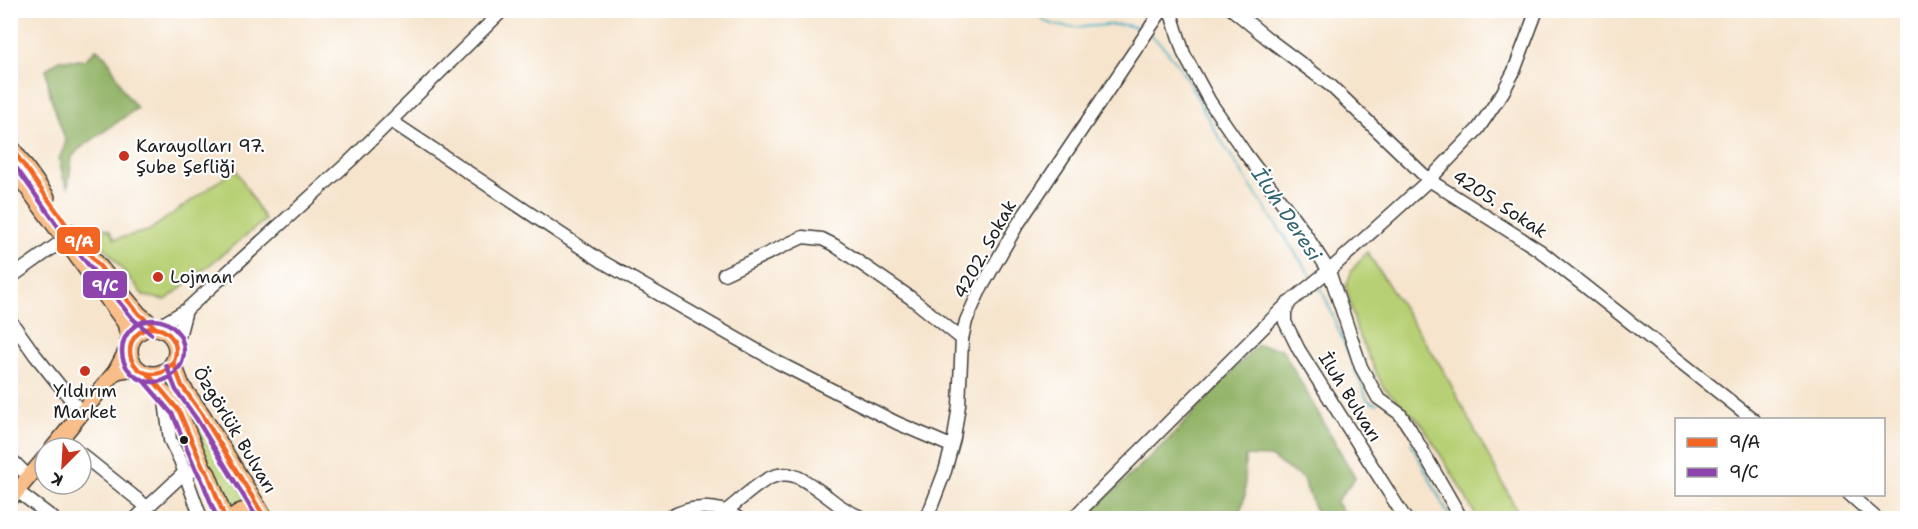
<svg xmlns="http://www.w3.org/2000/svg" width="1918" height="529" font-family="'Shantell Sans',sans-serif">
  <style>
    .green { fill: #b8d074; stroke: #6a7648; stroke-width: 1.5 }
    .forest { fill: #92b266; stroke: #576741; stroke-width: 1.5 }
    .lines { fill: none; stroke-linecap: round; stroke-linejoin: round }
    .stream { stroke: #40aac0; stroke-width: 2 }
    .minor-casing { stroke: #3d3a36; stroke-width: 15 }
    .major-casing { stroke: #3d3a36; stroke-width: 18 }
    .minor { stroke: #fff; stroke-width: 12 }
    .major { stroke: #f8bd89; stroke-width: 15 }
    .bus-1-casing { stroke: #fff; stroke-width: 9 }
    .bus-2-casing { stroke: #fff; stroke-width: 9 }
    .bus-1 { stroke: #f26522; stroke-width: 4.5 }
    .bus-2 { stroke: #8e44ad; stroke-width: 4.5 }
    .poi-dot { fill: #c8321e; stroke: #fff; stroke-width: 2 }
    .bus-dot { fill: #1c1c1c; stroke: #fff; stroke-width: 2 }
    .labels { text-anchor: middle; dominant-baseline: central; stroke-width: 4.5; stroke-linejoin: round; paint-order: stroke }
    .poi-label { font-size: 18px; fill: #1c1c1c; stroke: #fff; text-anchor: start }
    .street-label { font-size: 18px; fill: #1c1c1c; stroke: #fff }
    .water-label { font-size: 20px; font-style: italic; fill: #2e636e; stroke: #fff }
    .line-badge { stroke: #fff; stroke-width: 2 }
    .badge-label { font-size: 16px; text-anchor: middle; font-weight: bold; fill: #fff }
  </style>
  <rect width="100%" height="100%" fill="#fff"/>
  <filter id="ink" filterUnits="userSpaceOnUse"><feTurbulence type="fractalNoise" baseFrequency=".0167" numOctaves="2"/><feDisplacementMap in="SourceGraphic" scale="12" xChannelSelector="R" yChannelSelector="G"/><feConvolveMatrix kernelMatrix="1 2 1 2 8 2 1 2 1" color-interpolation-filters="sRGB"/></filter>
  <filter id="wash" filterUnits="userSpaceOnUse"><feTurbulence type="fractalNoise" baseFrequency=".008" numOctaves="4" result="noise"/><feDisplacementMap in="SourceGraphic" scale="24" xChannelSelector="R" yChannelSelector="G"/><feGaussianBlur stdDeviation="1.35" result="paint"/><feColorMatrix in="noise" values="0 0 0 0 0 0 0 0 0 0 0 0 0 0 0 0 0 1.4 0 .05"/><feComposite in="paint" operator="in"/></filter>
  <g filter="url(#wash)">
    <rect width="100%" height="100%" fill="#f6e4cc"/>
    <!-- green -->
    <g class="green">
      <path d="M236,169L265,220L166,300L144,296L93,233L97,226L109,230L115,239L148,231Z"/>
      <path d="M1367,252L1442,368L1521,518H1477L1464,494L1422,424L1383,387L1357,331L1346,287L1352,270Z"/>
      <path d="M175,382L208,442L247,498L227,508L167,387Z"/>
    </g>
    <!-- forest -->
    <g class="forest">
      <path d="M96,49C111,57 117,79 125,93C129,98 133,103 137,108L78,150L72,157L68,187L64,180L59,159L66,142L50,95L46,69L59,60H85Z"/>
      <path d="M1257,345L1282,349L1355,478L1336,502L1347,518H1318L1303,479L1270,457L1245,456V495L1239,518H1085L1174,434Z"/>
    </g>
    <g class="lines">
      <!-- stream -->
      <g class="stream">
        <path d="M1033,10C1060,45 1108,13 1143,30"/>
        <path d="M1150,35C1183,59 1198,104 1219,137C1249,185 1281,232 1313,279"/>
        <path d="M1318,286L1323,292L1368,401L1377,404"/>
        <path d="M1411,443L1450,518"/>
      </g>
    </g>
  </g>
  <g filter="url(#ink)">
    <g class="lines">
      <!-- minor casing -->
      <g class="minor-casing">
        <g id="minor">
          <path d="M1170,10L1184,54L1210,102L1245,153L1302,229L1329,271L1361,367L1378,398L1400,414L1410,429L1461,518"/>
          <path d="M1233,10L1267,38L1331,86L1429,180L1539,250L1754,420"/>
          <path d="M391,121L603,262L779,363L897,423L951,446"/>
          <path d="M724,274L803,237L822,239L834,245L911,298L962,339"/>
          <path d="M10,278L65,239"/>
          <path d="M186,310L351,160L503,10"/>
          <path d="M10,320L35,355L81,412"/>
          <path d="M156,328L186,310L176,348"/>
          <path d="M164,393L170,440L180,460L201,518"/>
          <path d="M61,438L74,448"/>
          <path d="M81,454L147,507"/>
          <path d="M10,458L29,477"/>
          <path d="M17,491L53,518"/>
          <path d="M1849,494L1876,518"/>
          <path d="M726,511C739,501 752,488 766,480C791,465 808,483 828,497C839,506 850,513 863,518"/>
          <path d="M136,518L182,475L203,467"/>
          <path d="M669,518C688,505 719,504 738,518"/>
          <path d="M927,518L945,471L954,438L959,405L962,339L966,321L979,292L1016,227L1162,10"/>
          <path d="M1073,518L1288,303"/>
          <path d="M1405,518L1299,350L1285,322V312L1290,302L1333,267L1429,180L1478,129L1503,92L1514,71L1537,10"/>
        </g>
      </g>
      <!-- major casing -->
      <g class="major-casing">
        <g id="major">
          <path d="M10,145L47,197"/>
          <path d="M10,164L125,323L130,344L116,371L128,369L148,374L179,411L203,467L208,474L225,518"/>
          <path d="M71,232L139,314L156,328"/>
          <circle cx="153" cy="351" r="23"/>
          <path d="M173,362L182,386L202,414L265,518"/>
          <path d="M53,448L116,371"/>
          <path d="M10,499L45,458"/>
          <path d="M232,518C241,506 252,510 264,516"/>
        </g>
      </g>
      <!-- minor -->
      <use href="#minor" class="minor"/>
      <!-- major -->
      <use href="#major" class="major"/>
      <!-- bus-1 casing -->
      <g class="bus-1-casing">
        <g id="bus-1">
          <path d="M10,146L73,234L139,314L156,328"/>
          <circle cx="153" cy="351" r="23"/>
          <path d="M173,362L182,386L202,414L265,518"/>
          <path d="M148,374L179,411L203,467L208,474L225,518"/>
        </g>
      </g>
      <!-- bus-2 casing -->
      <g class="bus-2-casing">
        <g id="bus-2">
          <path d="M10,159L67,239L133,319L151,334"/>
          <circle cx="153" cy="351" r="31"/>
          <path d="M166,365L176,390L196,418L257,518"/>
          <path d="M142,379L173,415L196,470L201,478L217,518"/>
        </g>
      </g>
      <!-- bus-1 -->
      <use href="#bus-1" class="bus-1"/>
      <!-- bus-2 -->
      <use href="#bus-2" class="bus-2"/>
    </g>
  </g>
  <!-- markers -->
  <g class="poi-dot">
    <circle cx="124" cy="156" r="6"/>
    <circle cx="158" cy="277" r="6"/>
    <circle cx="85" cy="371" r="6"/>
  </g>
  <circle class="bus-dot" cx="184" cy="440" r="5"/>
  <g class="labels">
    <!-- poi labels -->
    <g class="poi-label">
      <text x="136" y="146">Karayolları 97.<tspan x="136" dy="21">Şube Şefliği</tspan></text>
      <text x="170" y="277">Lojman</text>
      <text x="85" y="391" text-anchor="middle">Yıldırım<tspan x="85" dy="21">Market</tspan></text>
    </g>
    <!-- street labels -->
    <g class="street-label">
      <text transform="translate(1500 204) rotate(33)">4205. Sokak</text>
      <text transform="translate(985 249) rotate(-61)">4202. Sokak</text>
      <text transform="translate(1350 397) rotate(58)">İluh Bulvarı</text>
      <text transform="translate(235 430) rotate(59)">Özgörlük Bulvarı</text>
    </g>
    <!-- water labels -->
    <g class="water-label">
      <text transform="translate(1287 214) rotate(56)">İluh Deresi</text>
    </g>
  </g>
  <g class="line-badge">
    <rect x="56" y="226" width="45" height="29" rx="6" fill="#f26522"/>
    <rect x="82" y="270" width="46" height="29" rx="6" fill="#8e44ad"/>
  </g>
  <g class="badge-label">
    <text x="79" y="247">9/A</text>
    <text x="105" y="291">9/C</text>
  </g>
  <!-- margin -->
  <rect width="1918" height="529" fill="none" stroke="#fff" stroke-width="36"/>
  <!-- legend -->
  <rect x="1675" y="418" width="210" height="78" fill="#ffffff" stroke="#a4a4a4" stroke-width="1.5"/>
  <rect x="1687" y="438" width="30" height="9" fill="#f26522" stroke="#a4a4a4" stroke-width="1.5"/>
  <text x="1729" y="448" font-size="18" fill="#1c1c1c">9/A</text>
  <rect x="1687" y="468" width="30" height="9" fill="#8e44ad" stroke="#a4a4a4" stroke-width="1.5"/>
  <text x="1729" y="478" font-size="18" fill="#1c1c1c">9/C</text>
  <!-- north arrow -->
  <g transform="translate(63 466) rotate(204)"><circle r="28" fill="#ffffff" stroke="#a4a4a4" stroke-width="1.5"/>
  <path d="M0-4.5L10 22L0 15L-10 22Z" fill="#c8321e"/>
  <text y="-9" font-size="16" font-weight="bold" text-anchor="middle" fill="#1c1c1c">K</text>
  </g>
</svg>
